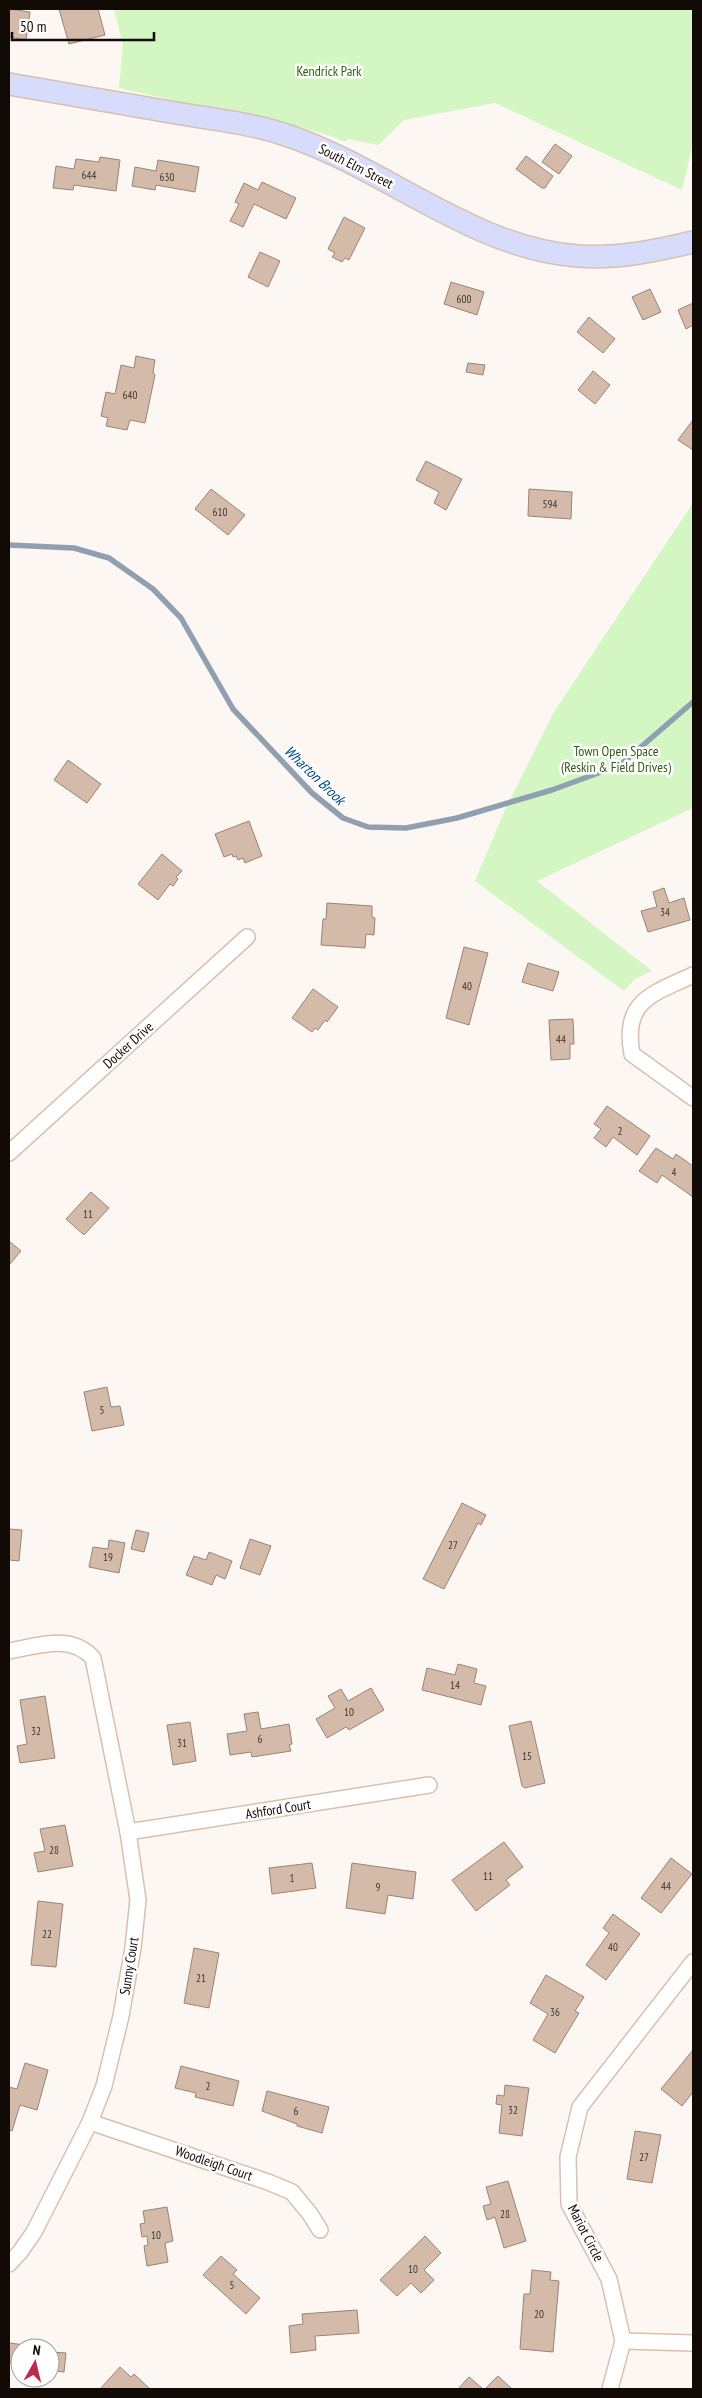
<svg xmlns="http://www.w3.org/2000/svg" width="702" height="2398" font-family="'PT Sans Narrow',sans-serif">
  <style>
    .green { fill: #d4f6c3 }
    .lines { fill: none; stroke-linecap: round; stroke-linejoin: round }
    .stream { stroke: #91a0b1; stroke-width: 5.5 }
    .building { fill: #d4bba9; stroke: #9b8372 }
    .minor-casing { stroke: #d9c0ae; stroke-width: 18 }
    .secondary-casing { stroke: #d9c0ae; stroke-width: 24 }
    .minor { stroke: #fff; stroke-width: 15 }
    .secondary { stroke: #d7dcfd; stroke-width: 21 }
    .labels { text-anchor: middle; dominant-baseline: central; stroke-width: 5; stroke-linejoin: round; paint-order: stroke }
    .number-label { font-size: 11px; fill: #42362e }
    .park-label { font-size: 14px; fill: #305d10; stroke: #fff }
    .street-label { font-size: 14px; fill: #120a05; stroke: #fff }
    .water-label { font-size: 15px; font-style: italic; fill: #044c86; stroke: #fff }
  </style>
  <rect width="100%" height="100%" fill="#fcf7f3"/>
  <!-- green -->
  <g class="green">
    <path d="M114,9H693V143L682,190L495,103L404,120L378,145L348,139L345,142L331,136L241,111L185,103L119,88L123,45Z"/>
    <path d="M693,503V808L537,881L652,971L635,979L624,991L475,881L505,810L554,712Z"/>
  </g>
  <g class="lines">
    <!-- stream -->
    <path class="stream" d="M9,545L74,548L109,558L153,589L181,618L233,709L312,793L343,818L368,827L406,828L457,818L552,790L620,765L693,702"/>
  </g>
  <!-- building -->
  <g class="building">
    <path d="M9,9L30,12L26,40L9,37Z"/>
    <path d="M59,9H98L105,35L69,44Z"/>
    <path d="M555,144L572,156L559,174L542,162Z"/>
    <path d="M526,156L553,176L545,188H542L516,169Z"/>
    <path d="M100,157L120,160L116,191L74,185L73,190L53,188L56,166L74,169L76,159L99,162Z"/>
    <path d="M158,160L199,167L195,192L156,185L155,190L132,186L135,167L156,171Z"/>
    <path d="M262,182L296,198L286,219L254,204L243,227L230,221L239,204L235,202L244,183L258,190Z"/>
    <path d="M344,217L365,228L349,260L345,258L342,262L332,257L335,253L328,249Z"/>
    <path d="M260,252L280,261L268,287L248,277Z"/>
    <path d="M451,282L484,292L477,315L444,304Z"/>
    <path d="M650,289L661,312L643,320L632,297Z"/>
    <path d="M693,303V325L686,329L678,310Z"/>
    <path d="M589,317L615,339L603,353L577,332Z"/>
    <path d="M136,356L155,360L153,372L155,375L145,423L130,420L127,430L106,426L108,418L101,416L106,392L115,394L121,365L134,368Z"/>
    <path d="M468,363L485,365L483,375L466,372Z"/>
    <path d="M593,371L610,385L595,404L578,390Z"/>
    <path d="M693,420V450L678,440Z"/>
    <path d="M426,461L462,479L446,510L434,503L439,492L416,480Z"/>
    <path d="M211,489L245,515L228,535L195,509Z"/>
    <path d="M529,489L572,492L571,519L528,516Z"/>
    <path d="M68,760L101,784L87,803L54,780Z"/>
    <path d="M249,821L262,856L245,863L243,858L238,860L236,856L233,857L232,854L224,857L215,834Z"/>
    <path d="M162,854L182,871L176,877L178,879L173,886L170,884L158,900L138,884Z"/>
    <path d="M664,888L669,903L684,898L690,920L648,932L641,911L657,907L653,892Z"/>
    <path d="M327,903L372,906V917L375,918L374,935L366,934L365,948L321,945L323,919H326Z"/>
    <path d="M464,947L488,953L469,1025L446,1018Z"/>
    <path d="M528,963L559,972L553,991L522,982Z"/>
    <path d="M313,989L338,1007L327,1022L325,1020L318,1030L315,1028L312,1032L292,1018Z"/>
    <path d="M573,1019L574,1044H570V1059L551,1060L549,1020Z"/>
    <path d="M607,1106L650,1136L637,1155L613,1137L606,1147L594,1138L601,1129L594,1124Z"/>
    <path d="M656,1148L673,1159L676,1154L693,1166V1197L662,1175L657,1183L639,1171Z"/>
    <path d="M91,1192L109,1208L84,1235L66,1219Z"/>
    <path d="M9,1241L21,1251L9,1265Z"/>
    <path d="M107,1387L111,1407L120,1406L124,1425L92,1431L84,1392Z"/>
    <path d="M462,1503L486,1515L481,1525L478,1523L444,1589L423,1579Z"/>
    <path d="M9,1529L22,1530L19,1561L9,1560Z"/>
    <path d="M136,1530L149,1533L144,1552L131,1549Z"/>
    <path d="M250,1539L271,1546L260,1575L240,1568Z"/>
    <path d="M109,1540L125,1543L119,1573L89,1567L93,1547L108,1549Z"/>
    <path d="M209,1552L232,1561L225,1579L216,1575L212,1585L186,1575L194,1556L206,1560Z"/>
    <path d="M458,1664L477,1669L474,1683L486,1686L481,1705L422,1690L427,1668L455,1675Z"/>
    <path d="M371,1688L384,1710L349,1730L346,1727L327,1738L316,1719L335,1708L328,1696L341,1689L348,1701Z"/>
    <path d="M45,1696L55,1758L20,1763L17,1746L27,1744L20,1700Z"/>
    <path d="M258,1712L261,1729L289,1724L292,1744L289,1745L291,1751L252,1757L251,1752L230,1755L227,1734L247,1731L244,1714Z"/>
    <path d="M531,1721L545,1783L525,1788L522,1786L509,1726Z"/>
    <path d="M190,1722L196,1761L173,1765L167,1725Z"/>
    <path d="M65,1825L73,1866L38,1872L34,1853L45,1851L40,1829Z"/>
    <path d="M504,1842L523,1867L506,1880L510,1885L476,1911L452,1880Z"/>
    <path d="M671,1858L692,1874L661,1913L641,1898Z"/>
    <path d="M312,1863L316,1888L272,1894L269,1868Z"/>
    <path d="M352,1863L416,1872L413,1899L388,1895L385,1914L346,1908Z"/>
    <path d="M38,1901L63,1904L56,1967L31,1965Z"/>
    <path d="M613,1914L640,1934L606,1980L586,1965L609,1933L603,1928Z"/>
    <path d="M194,1948L219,1953L209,2008L184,2003Z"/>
    <path d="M546,1975L584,1997L575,2011L579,2013L555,2053L533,2040L548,2014L530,2003Z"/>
    <path d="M693,2050V2092L682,2106L661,2089Z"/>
    <path d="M25,2063L48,2070L37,2110L20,2105L12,2131L9,2130V2087L17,2089Z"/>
    <path d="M181,2066L239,2081L233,2106L195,2097L196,2093L175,2088Z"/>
    <path d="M505,2085L529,2088L522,2136L499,2133L502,2105L496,2104L497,2095L504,2096Z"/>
    <path d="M267,2091L329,2107L322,2133L297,2126V2124L262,2111Z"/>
    <path d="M635,2131L661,2135L652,2183L627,2179Z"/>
    <path d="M508,2181L526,2241L504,2248L495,2217L487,2220L483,2206L491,2204L486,2187Z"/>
    <path d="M167,2207L173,2241L165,2243L168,2262L147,2266L144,2246L148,2245L147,2236L142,2237L140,2224L145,2223L143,2211Z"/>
    <path d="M425,2236L441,2253L424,2270L434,2280L421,2293L411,2283L397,2296L380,2280Z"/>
    <path d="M221,2256L237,2270L233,2274L260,2298L246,2314L203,2275Z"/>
    <path d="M532,2270L551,2272L550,2280L559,2281L553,2352L520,2349L524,2294H530Z"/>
    <path d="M357,2310L359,2333L315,2336L316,2350L291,2353L289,2326L303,2324L302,2314Z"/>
    <path d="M9,2343L50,2348H20V2364L9,2363Z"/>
    <path d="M50,2348L51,2352L66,2353L64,2372L50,2370Z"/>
    <path d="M120,2367L131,2377L134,2374L150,2389H100Z"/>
    <path d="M498,2376L512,2389H485Z"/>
    <path d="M469,2377L483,2389H458Z"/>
  </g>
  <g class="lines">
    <!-- minor casing -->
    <g class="minor-casing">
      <g id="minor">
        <path d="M693,975C653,994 622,1000 632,1054L693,1098"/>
        <path d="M9,1153L247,937"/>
        <path d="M9,1651C38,1646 70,1633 93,1658L128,1832L138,1900L133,1948L121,2016L104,2086L90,2122L34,2232L20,2252L9,2264"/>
        <path d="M128,1832L429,1785"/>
        <path d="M90,2122L268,2182L292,2192L310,2214L320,2230"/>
        <path d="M623,2341L693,2343"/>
        <path d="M610,2389L623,2341L609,2279L569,2204L568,2157L580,2107L693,1962"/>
      </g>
    </g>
    <!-- secondary casing -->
    <g class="secondary-casing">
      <path id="secondary" d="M9,84C65,94 120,103 176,113C212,119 249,123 283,134C383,166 473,249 578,256C617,259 655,251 693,242"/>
    </g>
    <!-- minor -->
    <use href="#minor" class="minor"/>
    <!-- secondary -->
    <use href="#secondary" class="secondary"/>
  </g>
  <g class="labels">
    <!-- number labels -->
    <g class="number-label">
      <text x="89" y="175">644</text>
      <text x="167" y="177">630</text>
      <text x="464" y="299">600</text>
      <text x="130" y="395">640</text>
      <text x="550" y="504">594</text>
      <text x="220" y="512">610</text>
      <text x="665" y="912">34</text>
      <text x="467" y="986">40</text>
      <text x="561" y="1039">44</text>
      <text x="620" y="1131">2</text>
      <text x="674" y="1172">4</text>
      <text x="88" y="1214">11</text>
      <text x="102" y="1410">5</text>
      <text x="453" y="1545">27</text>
      <text x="108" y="1557">19</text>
      <text x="455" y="1685">14</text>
      <text x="349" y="1712">10</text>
      <text x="36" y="1731">32</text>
      <text x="260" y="1739">6</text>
      <text x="182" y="1743">31</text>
      <text x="527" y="1756">15</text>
      <text x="54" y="1850">28</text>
      <text x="488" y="1876">11</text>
      <text x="292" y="1878">1</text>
      <text x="666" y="1886">44</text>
      <text x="378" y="1887">9</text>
      <text x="47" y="1934">22</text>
      <text x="613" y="1947">40</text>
      <text x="201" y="1978">21</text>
      <text x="555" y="2012">36</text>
      <text x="208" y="2086">2</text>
      <text x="513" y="2110">32</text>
      <text x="296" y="2111">6</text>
      <text x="644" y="2157">27</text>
      <text x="505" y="2214">28</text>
      <text x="156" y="2235">10</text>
      <text x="413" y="2269">10</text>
      <text x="232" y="2285">5</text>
      <text x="539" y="2314">20</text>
    </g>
    <!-- park labels -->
    <g class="park-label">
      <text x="329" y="71">Kendrick Park</text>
      <text x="616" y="751">Town Open Space<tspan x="616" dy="16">(Reskin &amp; Field Drives)</tspan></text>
    </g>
    <!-- street labels -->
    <g class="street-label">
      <text transform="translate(356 166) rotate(27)">South Elm Street</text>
      <text transform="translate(128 1045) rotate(-42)">Docker Drive</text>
      <text transform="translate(278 1809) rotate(-9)">Ashford Court</text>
      <text transform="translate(129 1966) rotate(-81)">Sunny Court</text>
      <text transform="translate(214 2163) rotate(19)">Woodleigh Court</text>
      <text transform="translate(586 2233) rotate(63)">Mariot Circle</text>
    </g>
    <!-- water labels -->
    <g class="water-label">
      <text transform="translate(315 775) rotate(44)">Wharton Brook</text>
    </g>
  </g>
  <!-- border -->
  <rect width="702" height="2398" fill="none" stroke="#120a05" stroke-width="20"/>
  <!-- north arrow -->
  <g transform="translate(35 2363) rotate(8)"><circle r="24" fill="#ffffff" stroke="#a09d9b"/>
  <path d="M0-4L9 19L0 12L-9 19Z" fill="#bb2a4b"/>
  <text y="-8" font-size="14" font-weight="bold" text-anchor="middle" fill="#120a05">N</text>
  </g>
  <!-- scale -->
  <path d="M12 32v8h142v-8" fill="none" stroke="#120a05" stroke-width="2.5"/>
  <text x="20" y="32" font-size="15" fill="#120a05" stroke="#ffffff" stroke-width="4" paint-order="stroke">50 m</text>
</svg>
